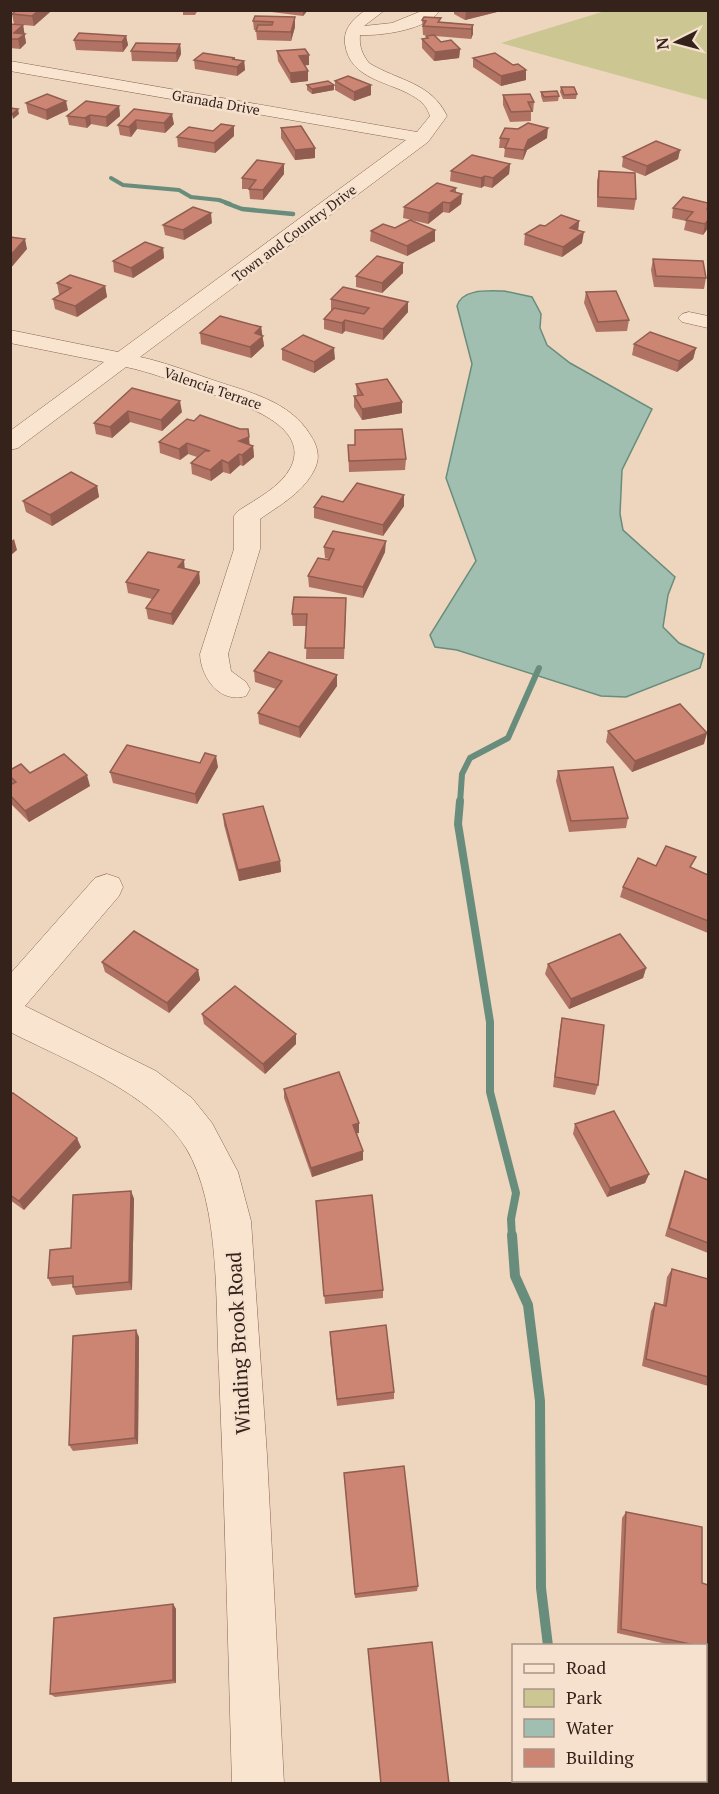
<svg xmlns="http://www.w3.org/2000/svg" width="719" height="1794" font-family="'PT Serif',serif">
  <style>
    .green { fill: #ccc692 }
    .water { fill: #a1bfb0; stroke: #698d7c; stroke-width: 1.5 }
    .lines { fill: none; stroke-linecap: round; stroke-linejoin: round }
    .stream-far4 { stroke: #698d7c; stroke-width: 4 }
    .stream-far3 { stroke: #698d7c; stroke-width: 4.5 }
    .stream-far2 { stroke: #698d7c; stroke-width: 6 }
    .stream-far1 { stroke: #698d7c; stroke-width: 8 }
    .stream { stroke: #698d7c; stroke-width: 10 }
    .minor-casing { stroke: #866656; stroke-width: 1 }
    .minor { fill: #f9e4d0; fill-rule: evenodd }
    .wall { fill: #b07263 }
    .shaded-wall { fill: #905d50 }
    .building { fill: #cd8573; stroke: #905d50; stroke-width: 1.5 }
    .labels { text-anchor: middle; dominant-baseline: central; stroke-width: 5; stroke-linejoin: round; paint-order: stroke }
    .far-street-label { font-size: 14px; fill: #35221b; stroke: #f5e1cd }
    .near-street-label { font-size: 20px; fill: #35221b; stroke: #f5e1cd }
  </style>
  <rect width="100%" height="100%" fill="#eed5bd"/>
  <!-- green -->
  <path class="green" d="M605,11H708V100L501,43Z"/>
  <!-- water -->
  <path class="water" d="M504,291L532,297L541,314L540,328L547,345L570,363L652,409L622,470L620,514L623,530L675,577L668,595L663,627L679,643L704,654L700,668L626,697L601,696L457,650L435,647L430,635L476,561L446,478L472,364L457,306C462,288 490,291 504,291Z"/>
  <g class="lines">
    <!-- stream-far4 -->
    <path class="stream-far4" d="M111,178L123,185L179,190L191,197L219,200L230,204"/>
    <!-- stream-far3 -->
    <path class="stream-far3" d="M226,203L242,209L293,214"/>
    <!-- stream-far2 -->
    <path class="stream-far2" d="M460,803L462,774L470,758L508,738L539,668"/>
    <!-- stream-far1 -->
    <path class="stream-far1" d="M460,801L458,824L490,1022V1092L516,1193L511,1219L512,1237"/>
    <!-- stream -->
    <g class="stream">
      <path d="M512,1235L515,1276L528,1305L540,1401L541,1588L548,1646"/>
      <path d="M564,1780V1784"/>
    </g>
    <!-- minor casing -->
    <g class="minor-casing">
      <g id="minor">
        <path d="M366,10H385L364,26L392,23L424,10H437L438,13C424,30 381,36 360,35C359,46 362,54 369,63C398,81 431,82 447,116L428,142L140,357C164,362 187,371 210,379C247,392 290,400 311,436C317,445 320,456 316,466C306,491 280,505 260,519V549L228,654L231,671L246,682L250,689L246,696C220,704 201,678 200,654L234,549V516L238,511C256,499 281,487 291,467C313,421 225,399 196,389C173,381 150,372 126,367L18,448L10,450V431L104,362L10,343V330L118,352L406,140L10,71V61L417,132L430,116C427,108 424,103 416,98C391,81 350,81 345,44C343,28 354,18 366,10Z"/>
        <path d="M689,312L708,316V328L682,322L678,318L682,314Z"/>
        <path d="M107,874L119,878L123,887L119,896L25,1006L156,1071L192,1098L212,1123L238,1172L251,1221L267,1455L284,1784H232C228,1646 225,1508 219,1370C215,1304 221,1206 186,1148C152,1093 67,1061 10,1032V974L95,878Z"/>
      </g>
    </g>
    <!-- minor -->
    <use href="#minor" class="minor"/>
  </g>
  <!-- wall -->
  <g class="wall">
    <path d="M183,10H198L195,15H183Z"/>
    <path d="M256,10H308L303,16Z"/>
    <path d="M454,10H505L465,20L454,14Z"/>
    <path d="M50,12L34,26L14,24L12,14Z"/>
    <path d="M295,17V27L291,41L257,40L256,30H254L253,21Z"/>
    <path d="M422,20L473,25V34L471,39L435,36L441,42L460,49L459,58L434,61L422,48V39H426V36L432,35H423Z"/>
    <path d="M10,24L23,25L26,43L20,49L10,48Z"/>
    <path d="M126,36L128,45L123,52L76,50L74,40Z"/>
    <path d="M180,44L181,54L177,62L132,61L131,51Z"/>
    <path d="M277,51L309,65H304L308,81L291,83L278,61Z"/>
    <path d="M473,58L513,65L526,70V80L501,86L473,67Z"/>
    <path d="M194,60H235L244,61L245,70L237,76L195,69Z"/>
    <path d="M335,81L371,95L354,101L335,90Z"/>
    <path d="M307,85H334V90L312,94L307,90Z"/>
    <path d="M561,87L577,94L576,99H563L560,92Z"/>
    <path d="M541,92L559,96L558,101L543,102L541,96Z"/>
    <path d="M503,95L534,102L533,112H531V121L510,122L503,105Z"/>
    <path d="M26,103L68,110L47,120L28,113Z"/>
    <path d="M119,106L120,116L107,127L91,124L87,128L69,125L67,116Z"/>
    <path d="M134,109L174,124L165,133L137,129L131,137L120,135L118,125Z"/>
    <path d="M281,128L315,148V158L295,160L281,138Z"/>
    <path d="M234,136L215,153L178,147L177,137Z"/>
    <path d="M500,138H547L527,150L523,160L504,157L505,148H499Z"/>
    <path d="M680,150L678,159L645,176L622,167L623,157Z"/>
    <path d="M284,164V174L263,200L250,199L249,189H242V178Z"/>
    <path d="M510,164L509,174L492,188L484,186L481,188L450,181L451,171Z"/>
    <path d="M599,171L636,199L634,210L597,207V181Z"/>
    <path d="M456,188V192L462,194L461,204L449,213L443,212L428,224L403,218L404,207Z"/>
    <path d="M708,203V228L703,235L684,230L686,221L672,218L673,208Z"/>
    <path d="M579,221L578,230L582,243L562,257L524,245L525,234L545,226Z"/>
    <path d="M212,223L184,240L165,235L163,225Z"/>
    <path d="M395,228L435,241L407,256L370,241L371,231Z"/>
    <path d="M163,248L164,258L133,278L114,272L113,261Z"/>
    <path d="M653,259L706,278L704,289L654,287L651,270Z"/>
    <path d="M403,263V273L382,293L356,287V276Z"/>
    <path d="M57,283L105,286L107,297L77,317L55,309L53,299L60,294H59Z"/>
    <path d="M586,292L629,320L627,331L596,332L584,303Z"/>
    <path d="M331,299L408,302V312L383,340L345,331L342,334L324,329V319L332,310H331Z"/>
    <path d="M261,327L264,346L251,358L201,344L200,333Z"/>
    <path d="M634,344L696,348L693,359L677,372L632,355Z"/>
    <path d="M282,349L335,359L314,373L282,360Z"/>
    <path d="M356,384L402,413L362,420L354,407V396H357Z"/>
    <path d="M132,388L182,412L162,431L130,422L112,438L96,434L94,423Z"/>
    <path d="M355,430L406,459L405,470L349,472L348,445H355Z"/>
    <path d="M159,442L250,445L253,446L254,457L243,466L240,465L230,474L223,472L211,481L192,474L191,463L197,457L188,454L180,460L160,453Z"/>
    <path d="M97,486L99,497L52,526L26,512L23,501Z"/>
    <path d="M404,495V506L383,536L314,518V507L343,502Z"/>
    <path d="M324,547L385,552L363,598L309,587L308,576L329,559L325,558Z"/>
    <path d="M185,569L199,572L200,583L173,625L148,619L146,608L152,599L128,593L126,582Z"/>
    <path d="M346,609L344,659H306L307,626H293L292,614Z"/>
    <path d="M254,671L337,686L300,738L259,724L258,713L276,689L255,682Z"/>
    <path d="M608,731L704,744L632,772L606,742Z"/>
    <path d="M218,767L197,804L113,783L110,772Z"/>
    <path d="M10,770L30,773L90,786L29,822L10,803Z"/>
    <path d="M558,771L628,818L626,828L569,832L556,781Z"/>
    <path d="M223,814L280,861L281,872L239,881L224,825Z"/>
    <path d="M656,866L692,868L708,875V933L620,897L623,887Z"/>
    <path d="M102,962L198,970L200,980L169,1013L105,972Z"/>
    <path d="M548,964L646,968L643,978L569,1009L545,974Z"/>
    <path d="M202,1014L296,1034V1044L265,1074L204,1024Z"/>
    <path d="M562,1018L598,1085L595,1095L553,1087L560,1028Z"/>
    <path d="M284,1089L359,1133H357L363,1151V1160L312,1177L284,1098Z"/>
    <path d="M10,1095L81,1147L24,1210L10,1200Z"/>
    <path d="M575,1124L649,1174L645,1183L607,1197L573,1134Z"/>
    <path d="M685,1171L708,1180V1253L665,1236L681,1180Z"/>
    <path d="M131,1191L134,1199L132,1290L76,1295L73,1287V1284L52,1286L48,1278L71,1248Z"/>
    <path d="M316,1201L383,1290V1298L325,1304Z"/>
    <path d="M672,1269L708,1279V1386L642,1366L651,1311L655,1303L663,1305L667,1277Z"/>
    <path d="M139,1337L138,1444L73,1451L69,1445Z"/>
    <path d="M330,1340L394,1392V1399L337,1406Z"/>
    <path d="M344,1473L418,1586L417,1591L355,1598Z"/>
    <path d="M626,1512L702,1583L708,1585V1651L707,1652H705V1646H676L617,1633L622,1518Z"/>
    <path d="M173,1604L176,1609V1683L55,1697L50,1694Z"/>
  </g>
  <!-- shaded-wall -->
  <g class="shaded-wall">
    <path d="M39,10H50V12L34,26L32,16Z"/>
    <path d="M303,10H308L303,16Z"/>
    <path d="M505,10L465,20L466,11Z"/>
    <path d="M295,17V27L291,41V32Z"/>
    <path d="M23,25L26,43L20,49L18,39L14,33Z"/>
    <path d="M473,25V34L471,39V29Z"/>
    <path d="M126,36L128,45L123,52L122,42Z"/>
    <path d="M180,44L181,54L177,62L176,53Z"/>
    <path d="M460,49L459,58L434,61L435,52Z"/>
    <path d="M309,55V65L299,66V56Z"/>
    <path d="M244,61L245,70L237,76V67Z"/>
    <path d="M526,70V80L501,86V76Z"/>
    <path d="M308,71V81L291,83L290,73Z"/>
    <path d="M334,85V90L312,94V89Z"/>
    <path d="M371,85V95L354,101V92Z"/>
    <path d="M66,101L68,110L47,120L46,110Z"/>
    <path d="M119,106L120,116L107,127L106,117Z"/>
    <path d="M18,109L19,114L13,119L12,114Z"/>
    <path d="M172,114L174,124L165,133L164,123Z"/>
    <path d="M90,115L91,124L87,128L85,118Z"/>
    <path d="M136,120L137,129L131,137L129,127Z"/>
    <path d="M234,126V136L215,153L214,143Z"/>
    <path d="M548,128L547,138L527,150L523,160L524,150L528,140Z"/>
    <path d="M315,148V158L295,160V150Z"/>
    <path d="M680,150L678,159L645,176L647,166Z"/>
    <path d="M284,164V174L263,200V190Z"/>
    <path d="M510,164L509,174L492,188L493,178Z"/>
    <path d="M485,176L484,186L481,188V178Z"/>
    <path d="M462,194L461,204L449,213L450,203Z"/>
    <path d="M443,202V212L428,224L429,213Z"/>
    <path d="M211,213L212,223L184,240L183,230Z"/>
    <path d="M708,220V228L703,235L705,224Z"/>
    <path d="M579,221L578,232L570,228Z"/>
    <path d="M435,230V241L407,256V246Z"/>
    <path d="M584,232L582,243L562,257L563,247Z"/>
    <path d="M25,239L27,249L10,269V256Z"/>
    <path d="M163,248L164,258L133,278L131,268Z"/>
    <path d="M403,263V273L382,293V283Z"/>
    <path d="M105,286L107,297L77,317L75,306Z"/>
    <path d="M408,302V312L383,340V329Z"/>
    <path d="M345,320V331L342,334V323Z"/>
    <path d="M261,327L264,346L251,358L250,347L255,333Z"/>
    <path d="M334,348L335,359L314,373V362Z"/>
    <path d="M696,348L693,359L677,372L679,361Z"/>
    <path d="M180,401L182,412L162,431L161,420Z"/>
    <path d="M402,402V413L362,420V409Z"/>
    <path d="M128,411L130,422L112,438L110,427Z"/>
    <path d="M249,437L250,448L239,441Z"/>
    <path d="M187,443L188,454L180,460L179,449Z"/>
    <path d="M253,446L254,457L243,466L242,455Z"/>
    <path d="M239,454L240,465L230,474L228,463Z"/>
    <path d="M222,460L223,472L211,481L210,470Z"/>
    <path d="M97,486L99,497L52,526L50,515Z"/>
    <path d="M404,495V506L383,536V525Z"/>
    <path d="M14,539L17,550L10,556V542Z"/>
    <path d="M386,541L385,552L363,598V587Z"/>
    <path d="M184,560L185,571L178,567Z"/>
    <path d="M199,572L200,583L173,625L171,614Z"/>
    <path d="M337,675V686L300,738L299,727Z"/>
    <path d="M707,733L704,744L632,772L635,761Z"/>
    <path d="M216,756L218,767L197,804L195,794Z"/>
    <path d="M87,775L90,786L29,822L25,811Z"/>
    <path d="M280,861L281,872L239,881L238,870Z"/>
    <path d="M646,968L643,978L569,1009L571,999Z"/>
    <path d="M198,970L200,980L169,1013L167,1003Z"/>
    <path d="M296,1034V1044L265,1074L263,1064Z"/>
    <path d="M359,1123V1133L353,1134V1125Z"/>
    <path d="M77,1138L81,1147L24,1210L19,1201Z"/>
    <path d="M363,1151V1160L312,1177L311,1168Z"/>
    <path d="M649,1174L645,1183L607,1197L610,1188Z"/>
    <path d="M131,1191L134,1199L132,1290L129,1282Z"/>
    <path d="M136,1330L139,1337L138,1444L135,1438Z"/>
    <path d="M173,1604L176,1609V1683L173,1680Z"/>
  </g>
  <!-- building -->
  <g class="building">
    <path d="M17,10H39L32,16L12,14Z"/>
    <path d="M255,16L295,17L291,32L256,31L258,25H272L273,22L253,21Z"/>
    <path d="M424,17L441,18L438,22L473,25L471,29L423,26L426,21L422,20Z"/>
    <path d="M10,24L23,25L14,33L25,34L18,39H10Z"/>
    <path d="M79,33L126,36L122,42L74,40Z"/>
    <path d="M434,35L441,42L451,40L460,49L435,52L422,39L428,38L426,36Z"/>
    <path d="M136,43L180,44L176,53L131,51Z"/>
    <path d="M305,49L309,55L299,56L308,71L290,73L277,51Z"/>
    <path d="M203,53L235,58L232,59L244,61L237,67L194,60Z"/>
    <path d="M495,53L513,65L518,64L526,70L501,76L473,58Z"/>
    <path d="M348,76L371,85L354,92L335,81Z"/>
    <path d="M328,81L334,85L312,89L307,85Z"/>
    <path d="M561,87H574L577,94L564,95Z"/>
    <path d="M557,91L559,96L544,97L541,92Z"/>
    <path d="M47,94L66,101L46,110L26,103Z"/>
    <path d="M530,94L534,102H528L532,111L511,112L503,95Z"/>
    <path d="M86,101L119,106L106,117L90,115L85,118L67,116Z"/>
    <path d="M10,108L18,109L12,114L10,113Z"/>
    <path d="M134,109L172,114L164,123L136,120L129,127L118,125Z"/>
    <path d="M528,123L548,128L528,140L524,150L505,148L509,139L500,138L505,128L518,129Z"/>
    <path d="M221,124L234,126L214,143L177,137L189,127L213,131Z"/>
    <path d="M301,126L315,148L295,150L281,128Z"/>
    <path d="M656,141L680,150L647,166L623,157Z"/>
    <path d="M472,155L510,164L493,178L485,176L481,178L451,171Z"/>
    <path d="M257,160L284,164L263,190L249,189L256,180L242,178Z"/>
    <path d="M599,171L635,173L636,199L598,197Z"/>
    <path d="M437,183L456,188L451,191L462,194L450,203L443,202L429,213L404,207Z"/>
    <path d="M683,197L708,203V207L707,209L708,210V220L705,224L686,220L693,212L673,208Z"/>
    <path d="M193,207L211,213L183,230L163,225Z"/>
    <path d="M561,215L579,221L570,228L584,232L563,247L525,234L540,225L545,226Z"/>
    <path d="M410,220L435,230L407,246L371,231L383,224L395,228Z"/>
    <path d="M10,237L25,239L10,256Z"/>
    <path d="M145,242L163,248L131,268L113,261Z"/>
    <path d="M377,256L403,263L382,283L356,276Z"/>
    <path d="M653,259L703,261L706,278L656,276Z"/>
    <path d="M70,275L105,286L75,306L53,299L71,288L57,283Z"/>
    <path d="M343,287L408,302L383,329L345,320L342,323L324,319L334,308L364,314L369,308L331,299Z"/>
    <path d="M616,291L629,320L598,322L586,292Z"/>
    <path d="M220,316L261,327L255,333L263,336L250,347L200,333Z"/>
    <path d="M650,332L696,348L679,361L634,344Z"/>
    <path d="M303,335L334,348L314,362L282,349Z"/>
    <path d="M387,379L402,402L362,409L354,396L363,395L356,384Z"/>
    <path d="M132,388L180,401L161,420L128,411L110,427L94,423Z"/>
    <path d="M200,415L240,429H248L249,437L239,441L253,446L242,455L239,454L228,463L222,460L210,470L191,463L205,451H210L187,443L179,449L159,442L187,419L194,421Z"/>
    <path d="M402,429L406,459L349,461L348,445H355V430Z"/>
    <path d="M71,472L97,486L50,515L23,501Z"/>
    <path d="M357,483L404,495L383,525L314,507L322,496L343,502Z"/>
    <path d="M333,531L386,541L363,587L308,576L318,558L329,560L334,549L324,547Z"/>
    <path d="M148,552L184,560L178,567L199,572L171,614L146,608L159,590L126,582Z"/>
    <path d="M294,597L346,598L344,648H305L307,614H292Z"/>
    <path d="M269,652L337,675L299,727L258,713L282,681L254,671Z"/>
    <path d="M680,704L707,733L635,761L608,731Z"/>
    <path d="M127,745L200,763L205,753L216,756L195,794L110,772Z"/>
    <path d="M64,754L87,775L25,811L10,795V785L16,782L10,776V770L21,764L30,773Z"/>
    <path d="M613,767L628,818L571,821L558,771Z"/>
    <path d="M263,806L280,861L238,870L223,814Z"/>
    <path d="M666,846L696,857L690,867L708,875V921L623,887L638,858L656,866Z"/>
    <path d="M134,931L198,970L167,1003L102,962Z"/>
    <path d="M620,934L646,968L571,999L548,964Z"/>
    <path d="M235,986L296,1034L263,1064L202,1014Z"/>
    <path d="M562,1018L604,1025L598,1085L555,1077Z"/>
    <path d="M339,1072L359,1123L353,1125L363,1151L311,1168L284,1089Z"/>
    <path d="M13,1093L77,1138L19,1201L10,1195V1095Z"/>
    <path d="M614,1111L649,1174L610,1188L575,1124Z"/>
    <path d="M685,1171L708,1180V1243L669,1228Z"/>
    <path d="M131,1191L129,1282L73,1287V1276L48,1278L50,1250L71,1248L73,1195Z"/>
    <path d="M372,1195L383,1290L324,1296L316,1201Z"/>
    <path d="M672,1269L708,1279V1377L646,1359L655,1303L666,1306Z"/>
    <path d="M386,1325L394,1392L337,1399L330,1332Z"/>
    <path d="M136,1330L135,1438L69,1445L73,1336Z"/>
    <path d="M404,1466L418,1586L355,1594L344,1473Z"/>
    <path d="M626,1512L702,1527V1583L708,1585V1648L705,1647V1646H699L621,1629Z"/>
    <path d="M173,1604V1680L50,1694L54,1618Z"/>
    <path d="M432,1642L449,1784H381L368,1649Z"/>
  </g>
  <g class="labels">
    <!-- far-street labels -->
    <g class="far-street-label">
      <text transform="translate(216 102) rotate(10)">Granada Drive</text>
      <text transform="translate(294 233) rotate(-37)">Town and Country Drive</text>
      <text transform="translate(213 388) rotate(19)">Valencia Terrace</text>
    </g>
    <!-- near-street labels -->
    <g class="near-street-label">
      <text transform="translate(238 1343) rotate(-93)">Winding Brook Road</text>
    </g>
  </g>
  <!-- border -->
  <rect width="719" height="1794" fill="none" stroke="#35221b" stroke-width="24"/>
  <!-- legend -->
  <rect x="512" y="1644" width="195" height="138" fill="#f5e1cd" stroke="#a89586" stroke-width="1.5"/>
  <rect x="524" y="1664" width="30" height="9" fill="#f9e4d0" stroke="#a89586" stroke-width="1.5"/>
  <text x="566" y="1674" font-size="18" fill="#35221b">Road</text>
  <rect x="524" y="1689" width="30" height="18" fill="#ccc692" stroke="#a89586" stroke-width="1.5"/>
  <text x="566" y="1704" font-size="18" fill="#35221b">Park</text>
  <rect x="524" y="1719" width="30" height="18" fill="#a1bfb0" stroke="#a89586" stroke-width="1.5"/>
  <text x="566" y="1734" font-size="18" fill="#35221b">Water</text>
  <rect x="524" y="1749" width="30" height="18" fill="#cd8573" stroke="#a89586" stroke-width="1.5"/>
  <text x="566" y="1764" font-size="18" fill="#35221b">Building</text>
  <!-- north arrow -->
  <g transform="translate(677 42) rotate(264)" stroke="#f5e1cd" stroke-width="4.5" paint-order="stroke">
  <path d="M0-4.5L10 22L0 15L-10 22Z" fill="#35221b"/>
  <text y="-9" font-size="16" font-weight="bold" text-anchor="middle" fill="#35221b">N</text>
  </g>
</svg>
